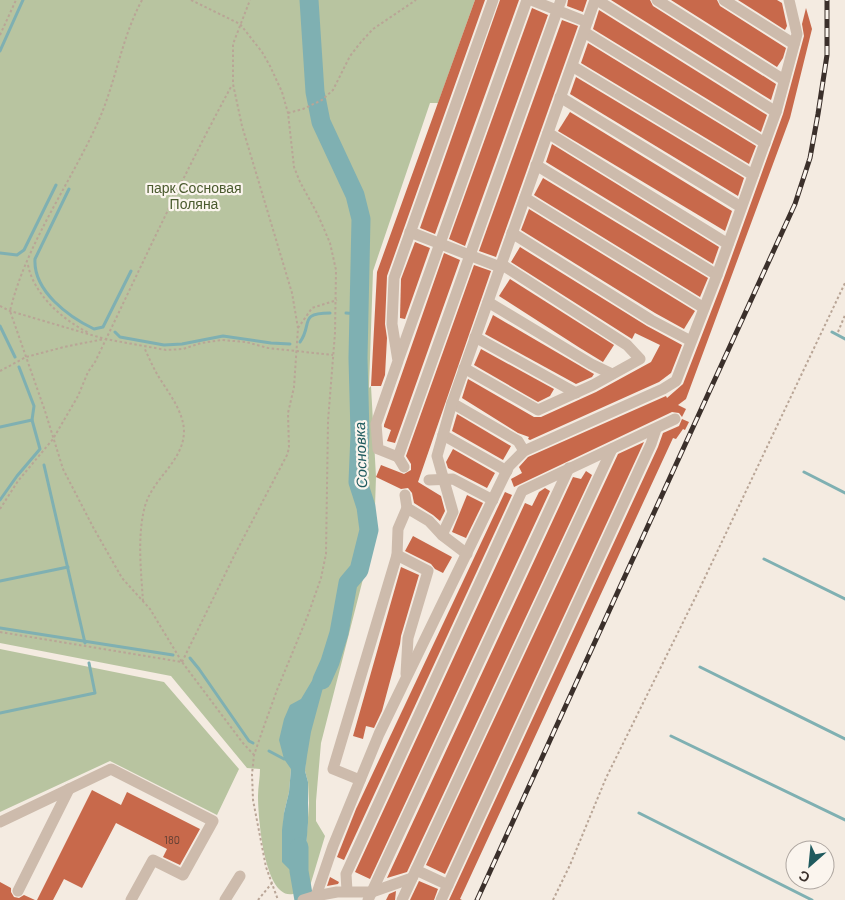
<svg xmlns="http://www.w3.org/2000/svg" width="845" height="900" font-family="Barlow,sans-serif">
  <style>
    .green { fill: #b8c4a0; fill-rule: evenodd }
    .water { fill: #7fb0b2 }
    .lines { fill: none; stroke-linecap: round; stroke-linejoin: round }
    .stream { stroke: #7fb0b2; stroke-width: 3 }
    .river { stroke: #7fb0b2; stroke-width: 19 }
    .building { fill: #c8694b }
    .path { stroke: #b9a596; stroke-width: 2; stroke-dasharray: 2.5 2.5; stroke-linecap: butt }
    .minor { stroke: #cdbbac; stroke-width: 11 }
    .rail-casing { stroke: #3b302b; stroke-width: 5 }
    .rail { stroke: #fbf5ee; stroke-width: 3; stroke-dasharray: 9; stroke-linecap: butt }
    .labels { text-anchor: middle; dominant-baseline: central; stroke-width: 4.5; stroke-linejoin: round; paint-order: stroke }
    .number-label { font-size: 11px; fill: #5e3e33 }
    .park-label { font-size: 14px; fill: #4a5a2e; stroke: #fbf5ee }
    .water-label { font-size: 15px; font-style: italic; fill: #1f5a5e; stroke: #fbf5ee }
  </style>
  <rect width="100%" height="100%" fill="#f4ebe1"/>
  <!-- green -->
  <g class="green">
    <path d="M0,0H475L438,103H430L373,271L369,388L371,386L376,477L374,536L321,743L316,801V821L325,836L310,886C305,892 300,893 293,894C264,900 258,816 258,796C258,787 260,778 260,769L247,768L171,676L0,643ZM306,756L305,771L308,782L309,803L305,861H282L284,813L289,792L291,769Z"/>
    <path d="M0,649L164,682L239,769L217,815L110,761L0,812Z"/>
  </g>
  <!-- water -->
  <path class="water" d="M331,658L311,732L307,756L305,771L308,782V823L305,861L299,871H291L282,862V830L284,813L289,792L291,769L284,759L279,740L284,719L290,705L301,699L319,669Z"/>
  <g class="lines">
    <!-- stream -->
    <g class="stream">
      <path d="M0,51L23,0"/>
      <path d="M69,189L35,259C33,291 69,317 94,329L103,327L131,271"/>
      <path d="M0,253L17,255L24,250L56,185"/>
      <path d="M346,313L359,314"/>
      <path d="M0,326L15,357"/>
      <path d="M115,332L120,337L164,345L182,344L223,336L271,343L290,344"/>
      <path d="M832,332L845,339"/>
      <path d="M300,342C313,324 298,313 330,313"/>
      <path d="M0,427L32,420"/>
      <path d="M44,465L85,643"/>
      <path d="M804,472L845,493"/>
      <path d="M0,500L17,476L40,449L32,420L34,406L19,367"/>
      <path d="M764,559L845,599"/>
      <path d="M0,581L68,567"/>
      <path d="M0,628L173,655"/>
      <path d="M190,658L199,669L249,741L253,743"/>
      <path d="M700,667L845,739"/>
      <path d="M0,713L95,693L89,663"/>
      <path d="M671,736L845,820"/>
      <path d="M269,751L284,759"/>
      <path d="M639,813L812,900"/>
    </g>
    <!-- river -->
    <g class="river">
      <path d="M309,0L315,92L321,122L355,195L361,219L358,358L360,434L358,482L366,507L369,530L359,570L348,583L339,633L330,662L322,680"/>
      <path d="M299,847V871L304,900"/>
    </g>
  </g>
  <!-- building -->
  <g class="building">
    <path d="M475,0H485L387,276L385,324L387,338L385,375L381,386H371L377,272Z"/>
    <path d="M500,0H519L435,234L420,228Z"/>
    <path d="M568,0H587L583,12L567,6Z"/>
    <path d="M611,0H650L653,6L776,84L771,100Z"/>
    <path d="M671,0H717L720,6L786,48L783,58L777,67Z"/>
    <path d="M738,0H777L782,3L787,26L785,30Z"/>
    <path d="M532,8L548,15L465,246L449,239Z"/>
    <path d="M806,8L812,29L790,118L686,399L678,405L686,409L682,417L679,413L672,412L514,487L511,479L522,473L519,467L528,457L666,396L667,398L683,384L724,278L783,114L804,36L802,24Z"/>
    <path d="M599,10L767,115L761,132L593,29Z"/>
    <path d="M562,20L578,26L496,257L479,251Z"/>
    <path d="M588,43L756,146L749,164L581,63Z"/>
    <path d="M576,77L744,178L738,196L570,94Z"/>
    <path d="M570,112L732,211L725,231L558,131Z"/>
    <path d="M552,144L719,247L713,264L546,162Z"/>
    <path d="M543,178L708,278L700,297L534,195Z"/>
    <path d="M529,209L695,311L684,329L655,313L521,230Z"/>
    <path d="M415,242L430,248L405,319L400,318L401,279Z"/>
    <path d="M520,247L647,326L682,345L671,373L659,382L530,440L528,439L529,437L518,433L462,398L468,379L534,417H541L596,392L651,362L660,345L635,333L632,339L511,262Z"/>
    <path d="M444,253L460,260L395,443L387,441L391,430L384,427V425Z"/>
    <path d="M474,265L491,271L418,482L441,496L445,511L440,521L433,515L414,503L412,493L408,488L401,489L376,477L381,465L404,474L411,470V464L406,456Z"/>
    <path d="M510,279L614,345L603,362L580,348L499,296Z"/>
    <path d="M493,315L594,374L592,377L576,384L485,334Z"/>
    <path d="M481,349L554,389L550,396L538,402L474,365Z"/>
    <path d="M457,414L511,446L503,460L452,431Z"/>
    <path d="M682,419L689,422L685,430L683,429L676,439L673,438L460,899L462,900H449L658,447L663,433L679,426Z"/>
    <path d="M644,442L445,874L426,865L618,454Z"/>
    <path d="M453,449L495,473L487,488L448,468L446,462Z"/>
    <path d="M586,471L592,475L407,872L387,878L573,477L581,479Z"/>
    <path d="M545,488L550,491L370,879L355,872L525,503L532,506L539,492Z"/>
    <path d="M505,492L512,495L344,860L337,857L356,809Z"/>
    <path d="M467,495L483,503L466,538L452,532Z"/>
    <path d="M413,536L452,557L443,573L435,569L431,564L405,551Z"/>
    <path d="M401,567L419,575L401,636L400,644L382,711L374,728L366,726L363,739L353,736Z"/>
    <path d="M92,790L121,805L127,792L200,829L180,865L163,857L167,849L116,823L82,888L64,879L53,900H37Z"/>
    <path d="M330,877L339,882L338,884L327,886Z"/>
    <path d="M419,881L438,889L434,900H410Z"/>
    <path d="M0,882L11,888V892L14,897L19,898L24,895L35,900H0Z"/>
    <path d="M396,891L395,900H386L389,894Z"/>
  </g>
  <g class="lines">
    <!-- path -->
    <g class="path">
      <path d="M142,0C121,39 116,82 98,122C70,184 26,244 10,311L45,411L63,469L93,527L122,578L150,609L182,662"/>
      <path d="M191,0L240,24L262,52L270,66L282,92L288,113L294,167L300,182L318,215L330,243L336,270L335,333L328,421L326,554L321,578L308,615L277,690L263,729L254,755L252,774L253,800L266,867L278,900"/>
      <path d="M0,35L16,0"/>
      <path d="M288,113L303,109L322,100L333,90L350,56L361,42L373,29L416,0"/>
      <path d="M28,265C34,295 63,320 89,333"/>
      <path d="M0,306L10,311L105,339L166,350L183,349L201,343L222,340L246,342L268,348L333,355"/>
      <path d="M298,328L312,308L337,300"/>
      <path d="M838,332L845,315"/>
      <path d="M0,371L26,357L64,347L104,339"/>
      <path d="M0,509L18,481L53,439L78,396L88,372L95,362C140,269 183,175 232,85"/>
      <path d="M143,601C141,571 137,535 145,506C153,478 183,462 184,432C184,411 167,391 157,374C152,365 148,356 144,347"/>
      <path d="M0,632L182,662L242,742L254,755"/>
      <path d="M182,662L234,556L287,455L289,448L288,413L294,387L298,328L292,293L242,126L233,84V44L250,0"/>
      <path d="M258,900L272,883"/>
      <path d="M553,900L570,865L606,778L698,592L845,283"/>
    </g>
    <!-- minor -->
    <g class="minor">
      <path d="M531,0L587,22"/>
      <path d="M597,0L776,112"/>
      <path d="M657,0L784,80"/>
      <path d="M724,0L794,44"/>
      <path d="M584,32L765,143"/>
      <path d="M572,66L753,175"/>
      <path d="M560,97L741,207"/>
      <path d="M548,133L728,244"/>
      <path d="M536,165L717,275"/>
      <path d="M525,198L704,308"/>
      <path d="M410,232L500,267"/>
      <path d="M512,233L651,320L691,341"/>
      <path d="M488,302L591,364L612,374"/>
      <path d="M475,337L576,393"/>
      <path d="M399,358L527,0"/>
      <path d="M464,368L538,410L593,385L640,359L627,345L501,264"/>
      <path d="M452,403L518,441L524,451"/>
      <path d="M443,435L507,471"/>
      <path d="M398,457L378,449L376,424L398,361L392,324L394,278L493,0"/>
      <path d="M404,467L398,457L561,0"/>
      <path d="M429,480L453,479L493,500"/>
      <path d="M405,495L407,508"/>
      <path d="M467,554L442,535L453,512L437,456L452,403L595,0"/>
      <path d="M397,555L428,571L408,638L406,674"/>
      <path d="M360,780L333,769L397,555L398,529L407,508L429,521L442,535"/>
      <path d="M0,822L111,769L213,821L183,875L153,860L131,900"/>
      <path d="M416,870L448,885"/>
      <path d="M18,891L69,789"/>
      <path d="M347,891L346,874L522,491L675,419"/>
      <path d="M316,896L333,846L379,734L509,466L524,451L663,389L676,381L717,275L776,112L797,34L789,0"/>
      <path d="M225,900L240,876"/>
      <path d="M303,900L316,896L337,892H372L412,878"/>
      <path d="M368,900L569,468"/>
      <path d="M402,900L612,449"/>
      <path d="M441,900L651,444L656,429"/>
    </g>
    <!-- rail casing -->
    <g class="rail-casing">
      <path id="rail" d="M477,900L795,204L810,158L818,114L827,55V0"/>
    </g>
    <!-- rail -->
    <use href="#rail" class="rail"/>
  </g>
  <g class="labels">
    <!-- number labels -->
    <g class="number-label">
      <text x="172" y="839">180</text>
    </g>
    <!-- park labels -->
    <g class="park-label">
      <text x="194" y="187">парк Сосновая<tspan x="194" dy="16">Поляна</tspan></text>
    </g>
    <!-- water labels -->
    <g class="water-label">
      <text transform="translate(360 455) rotate(-92)">Сосновка</text>
    </g>
  </g>
  <!-- north arrow -->
  <g transform="translate(810 865) rotate(207)"><circle r="24" fill="#fbf5ee" stroke="#aea6a0"/>
  <path d="M0-4L9 19L0 12L-9 19Z" fill="#1f5a5e"/>
  <text y="-8" font-size="14" font-weight="bold" text-anchor="middle" fill="#3b302b">С</text>
  </g>
</svg>
